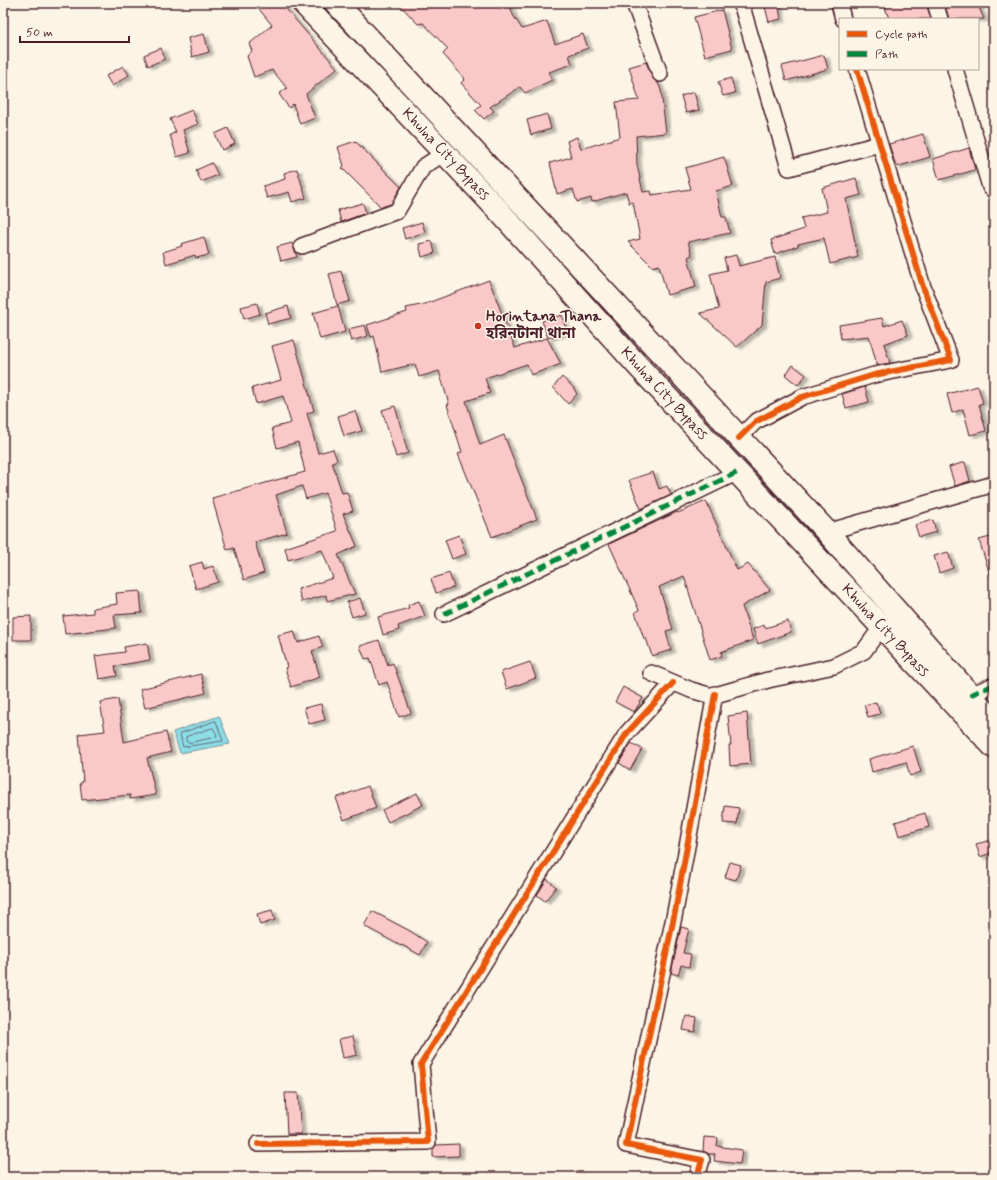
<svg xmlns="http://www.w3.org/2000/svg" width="997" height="1180" font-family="Mynerve,'Noto Sans Bengali',sans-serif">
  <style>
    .water { fill: #8cdde6; stroke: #72919b }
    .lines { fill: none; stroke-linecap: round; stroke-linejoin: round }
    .shore { stroke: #646b76; stroke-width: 1 }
    .building { fill: #fac9c7; stroke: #4a1f2b; filter: url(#shadow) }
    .minor-casing { stroke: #4a1f2b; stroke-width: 18 }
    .highway-casing { stroke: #4a1f2b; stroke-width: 25 }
    .minor { stroke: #fcf5e5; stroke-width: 15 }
    .highway { stroke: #fcf5e5; stroke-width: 22 }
    .quiet { stroke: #00873e; stroke-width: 5; stroke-dasharray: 10 5; stroke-linecap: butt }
    .cycleway-casing { stroke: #fcf5e5; stroke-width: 8 }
    .cycleway { stroke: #e8590c; stroke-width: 6 }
    .poi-dot { fill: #c8321e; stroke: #fcf5e5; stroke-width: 1.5 }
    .labels { text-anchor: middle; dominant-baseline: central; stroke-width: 3; stroke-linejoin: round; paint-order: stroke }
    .street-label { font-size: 15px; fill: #4a1f2b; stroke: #fcf5e5 }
    .poi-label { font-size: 15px; font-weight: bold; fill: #4a1f2b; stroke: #fcf5e5; text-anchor: start }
  </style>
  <defs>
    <filter id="shadow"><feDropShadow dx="4.5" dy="2.5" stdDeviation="1" flood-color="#0004"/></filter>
  </defs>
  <rect width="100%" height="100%" fill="#fcf5e5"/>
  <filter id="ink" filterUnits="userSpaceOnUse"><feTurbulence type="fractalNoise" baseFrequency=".025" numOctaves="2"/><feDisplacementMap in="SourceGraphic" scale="8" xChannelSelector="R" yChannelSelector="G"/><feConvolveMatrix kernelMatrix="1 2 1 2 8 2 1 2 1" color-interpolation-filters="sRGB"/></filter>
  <g filter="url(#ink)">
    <!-- water -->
    <path class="water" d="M219,716L230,744L180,753L173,732Z"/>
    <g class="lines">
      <!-- shore -->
      <g class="shore">
        <path d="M216,721L223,741L183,747L180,734Z"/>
        <path d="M213,728L217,735L216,737L188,743L186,741V737Z"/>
      </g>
    </g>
    <!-- building -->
    <g class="building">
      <path d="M254,3H281L337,68L306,94L315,118L300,124L293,104L289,108L279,94L287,88L272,70L254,77L247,56L252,51L249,44L272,25Z"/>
      <path d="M398,3H509L513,15L522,29L547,21L555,44L583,34L588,48L569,55L572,64L549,72L552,80L525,93L520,87L490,107L494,111L484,119L475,110L481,105L461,83L465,79L443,54L448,49L423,23L418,24Z"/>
      <path d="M764,3H778L781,19L769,22Z"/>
      <path d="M899,3H926L931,19H889L885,7Z"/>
      <path d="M951,3H977L984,19H949L945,5Z"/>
      <path d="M722,10L732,49L705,56L694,17Z"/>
      <path d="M204,34L209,52L192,57L188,38Z"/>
      <path d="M161,48L165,59L148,66L144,55Z"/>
      <path d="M824,55L828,69L786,81L782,66Z"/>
      <path d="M646,62L652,77L658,83L661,90L666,133L636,136L637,165L643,192L651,191L652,195L691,189L685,168L724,157L733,186L716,191L722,217H726L730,233L688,242L692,255L688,257L696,287L667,295L659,265L653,267L628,242L640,239L633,202L629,203L626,192L592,202L591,198L577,202L573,189L557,194L550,163L571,157L567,141L577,137L581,149L620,137L616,102L639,100L629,67Z"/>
      <path d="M123,66L129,75L112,86L106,76Z"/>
      <path d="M731,78L735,93L723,96L718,82Z"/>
      <path d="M694,92L699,110L686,113L681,96Z"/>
      <path d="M192,110L198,124L183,130L190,153L177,157L170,135L176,132L170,119Z"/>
      <path d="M547,114L551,129L531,135L527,120Z"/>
      <path d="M228,128L235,144L222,150L215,134Z"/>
      <path d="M923,134L930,157L896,167L889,144Z"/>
      <path d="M355,141L401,187L391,204L381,207L342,168L344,166L338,147Z"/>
      <path d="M969,148L975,170L939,180L933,159Z"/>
      <path d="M212,163L218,175L201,182L196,170Z"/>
      <path d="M297,169L306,198L292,202L289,192L267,198L263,186L285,179L284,173Z"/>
      <path d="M856,178L861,195L846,199L858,257L830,264L824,238L798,244V246L775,254L771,240L804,229L801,218L827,212L822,188Z"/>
      <path d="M363,203L366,213L341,222L338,210Z"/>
      <path d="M422,222L425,232L405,239L402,228Z"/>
      <path d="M204,237L209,255L196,258L195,255L166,264L163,252L182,246L181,244Z"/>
      <path d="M432,241L435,253L422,257L419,244Z"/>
      <path d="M292,243L297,257L281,261L277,247Z"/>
      <path d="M736,255L739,266L775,257L780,278L766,282L762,325L737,347L700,313L719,309L710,274L727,270L724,258Z"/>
      <path d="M341,271L350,301L337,305L329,274Z"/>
      <path d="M489,280L515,348L547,338L561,364L531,375L527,364L485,378L490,393L466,401L480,445L504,435L537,519L492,537L458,454L462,452L447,405L449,404L439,371L419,377L415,364L382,372L374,336L371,337L367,325L407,312L406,308L425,304Z"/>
      <path d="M257,303L260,314L244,319L241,307Z"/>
      <path d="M288,306L291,318L268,324L265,313Z"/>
      <path d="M338,306L345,332L320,339L313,313Z"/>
      <path d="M562,315L567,332L548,338L542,321Z"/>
      <path d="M882,318L884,326L902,320L908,335L884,344L890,363L877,365L869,336L841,339L839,325Z"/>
      <path d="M365,325L368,336L351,341L348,329Z"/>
      <path d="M294,340L314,411L307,413L318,453L333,449L337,460L332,462L342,493L347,492L353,511L343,514L357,546L338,555L355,594L327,601L326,595L302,602L298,589L333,578L322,550L288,560L285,548L337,531L325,493L306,499L302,486L276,495L287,533L255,542L264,573L244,580L234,548L227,550L212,498L305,472L298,442L277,448L272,428L291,423L283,396L256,404L252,388L281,380L272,346Z"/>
      <path d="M793,365L806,375L798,385L785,375Z"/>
      <path d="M562,377L573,387L577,394L568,404L553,387Z"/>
      <path d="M978,386L983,403L979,404L986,431L970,435L963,409L952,413L947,394Z"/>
      <path d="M865,387L869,402L846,408L842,394Z"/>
      <path d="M395,406L408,453L396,457L382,410Z"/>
      <path d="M355,411L362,431L344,436L338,416Z"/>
      <path d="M965,462L970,481L955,486L949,467Z"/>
      <path d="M653,472L659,489L667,486L671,495L641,509L629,480Z"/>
      <path d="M706,501L737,570L748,564L770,590L742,606L753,640L721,652L722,656L710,660L684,576L659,587L673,629L666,631L671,650L652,656L646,638L644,639L635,612L639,610L609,544L677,512L678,513Z"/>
      <path d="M933,520L936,532L919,537L915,525Z"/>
      <path d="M459,535L466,554L452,559L445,540Z"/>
      <path d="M994,536V578H991L979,540Z"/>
      <path d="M948,552L953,568L939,573L934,556Z"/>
      <path d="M202,562L204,569L213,566L218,582L196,589L189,566Z"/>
      <path d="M449,573L454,587L436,593L431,579Z"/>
      <path d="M140,591L142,613L114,615L116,628L65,634L63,616L93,613V608L117,604L116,593Z"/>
      <path d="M360,598L365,613L352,617L347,602Z"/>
      <path d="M419,601L425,616L398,626L399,630L383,635L378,617L409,608L408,605Z"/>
      <path d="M31,616V640H13V617Z"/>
      <path d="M788,621L791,632L758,644L753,629L764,625L765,628Z"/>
      <path d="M294,631L298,643L319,636L323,647L312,651L320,677L291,687L285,668L287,667L278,635Z"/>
      <path d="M379,640L388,665L393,663L411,713L399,717L387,682L379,685L370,658L365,659L360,646Z"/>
      <path d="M147,643L150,660L115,666L117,676L99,679L95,656L125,652L124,647Z"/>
      <path d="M530,662L536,678L507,689L501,672Z"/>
      <path d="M201,674L206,693L145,708L140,689Z"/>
      <path d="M623,687L643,698L634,712L615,702Z"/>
      <path d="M118,699L124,742L166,732L171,752L147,758L156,795L130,799V795L82,800L80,783L83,782L79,734L105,731L100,702Z"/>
      <path d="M876,702L880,714L868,717L864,705Z"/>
      <path d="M321,704L325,720L309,724L304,708Z"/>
      <path d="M747,713L751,764L730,766L729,745H731L728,716Z"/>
      <path d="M631,743L642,749L630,770L619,763Z"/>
      <path d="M913,746L921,772L910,776L906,762L872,772L869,759Z"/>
      <path d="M368,786L376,808L344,820L336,798Z"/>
      <path d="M417,793L423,805L388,822L382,810Z"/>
      <path d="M725,806L739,808L737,824L723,823Z"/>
      <path d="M925,813L929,827L899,836L895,822Z"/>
      <path d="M992,840L994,852L980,857L976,844Z"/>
      <path d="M730,862L741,865L736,880L725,877Z"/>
      <path d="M547,879L556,887L545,901L537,895Z"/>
      <path d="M272,910L275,920L260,925L257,914Z"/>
      <path d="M372,911L410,931L427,942L420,955L402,945L401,946L364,926Z"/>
      <path d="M681,927L689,929L683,953L691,954L689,967L681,965L678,975L671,973Z"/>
      <path d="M686,1016L697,1018L695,1032L683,1030Z"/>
      <path d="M353,1036L357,1055L343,1058L339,1039Z"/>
      <path d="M285,1093H298L301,1134H287Z"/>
      <path d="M704,1137L718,1138L717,1146L742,1150L740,1164L714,1161L715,1154H709L703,1151Z"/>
      <path d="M459,1144V1156L433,1157V1149L436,1145Z"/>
    </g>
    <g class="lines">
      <!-- minor casing -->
      <g class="minor-casing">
        <g id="minor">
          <path d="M634,3L660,74"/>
          <path d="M741,3L789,168L879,144"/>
          <path d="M839,3L843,19"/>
          <path d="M935,3L940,19"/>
          <path d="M955,69L990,187L994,191"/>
          <path d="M302,246L397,211L423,167L443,154"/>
          <path d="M739,438L755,422L802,397L874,375L951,360L923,287L857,69"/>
          <path d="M827,532L994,484"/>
          <path d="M444,614L738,472"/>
          <path d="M651,673L691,690L712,696L768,680L834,666L864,651L882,626"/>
          <path d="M970,695L994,685"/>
          <path d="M258,1144L428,1142L421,1064L627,733L673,683"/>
          <path d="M697,1177L702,1160L626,1145L675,912L715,694"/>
        </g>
      </g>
      <!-- highway casing -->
      <g class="highway-casing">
        <g id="highway">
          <path id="s1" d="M303,3L499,211L638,366L994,747"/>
          <path d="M336,3L827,532L994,722"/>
        </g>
      </g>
      <!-- minor -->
      <use href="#minor" class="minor"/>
      <!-- highway -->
      <use href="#highway" class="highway"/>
      <!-- quiet -->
      <g class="quiet">
        <path d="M444,614L738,472"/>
        <path d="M970,695L994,685"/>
      </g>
      <!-- cycleway casing -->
      <g class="cycleway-casing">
        <g id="cycleway">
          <path d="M739,438L755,422L802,397L874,375L951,360L923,287L857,69"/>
          <path d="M258,1144L428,1142L421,1064L627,733L673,683"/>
          <path d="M697,1177L702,1160L626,1145L675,912L715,694"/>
        </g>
      </g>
      <!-- cycleway -->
      <use href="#cycleway" class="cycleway"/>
    </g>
  </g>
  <!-- markers -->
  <circle class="poi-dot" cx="478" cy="326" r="4"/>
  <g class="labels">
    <!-- street labels -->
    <g class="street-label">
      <text stroke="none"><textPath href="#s1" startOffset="208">Khulna City Bypass</textPath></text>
      <text stroke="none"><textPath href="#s1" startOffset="532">Khulna City Bypass</textPath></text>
      <text stroke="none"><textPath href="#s1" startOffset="856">Khulna City Bypass</textPath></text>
    </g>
    <!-- poi labels -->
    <g class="poi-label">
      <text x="486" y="317">Horintana Thana<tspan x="486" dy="17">হরিনটানা থানা</tspan></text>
    </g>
  </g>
  <!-- margin -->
  <rect width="997" height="1180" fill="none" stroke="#fcf5e5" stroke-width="16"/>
  <rect x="8" y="8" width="981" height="1164" fill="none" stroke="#4a1f2b" stroke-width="1.5" filter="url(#ink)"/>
  <!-- legend -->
  <rect x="839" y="18" width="140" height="52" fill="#fcf5e5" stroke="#b59f9b"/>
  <rect x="847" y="31" width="20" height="6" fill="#e8590c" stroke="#b59f9b"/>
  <text x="875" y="38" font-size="12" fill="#4a1f2b">Cycle path</text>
  <rect x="847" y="51" width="20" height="6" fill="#00873e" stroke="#b59f9b"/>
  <text x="875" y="58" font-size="12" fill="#4a1f2b">Path</text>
  <!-- scale -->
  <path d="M20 36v6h109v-6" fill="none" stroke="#4a1f2b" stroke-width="2"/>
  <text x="26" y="36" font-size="12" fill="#4a1f2b" stroke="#fcf5e5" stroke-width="3" paint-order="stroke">50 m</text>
</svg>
